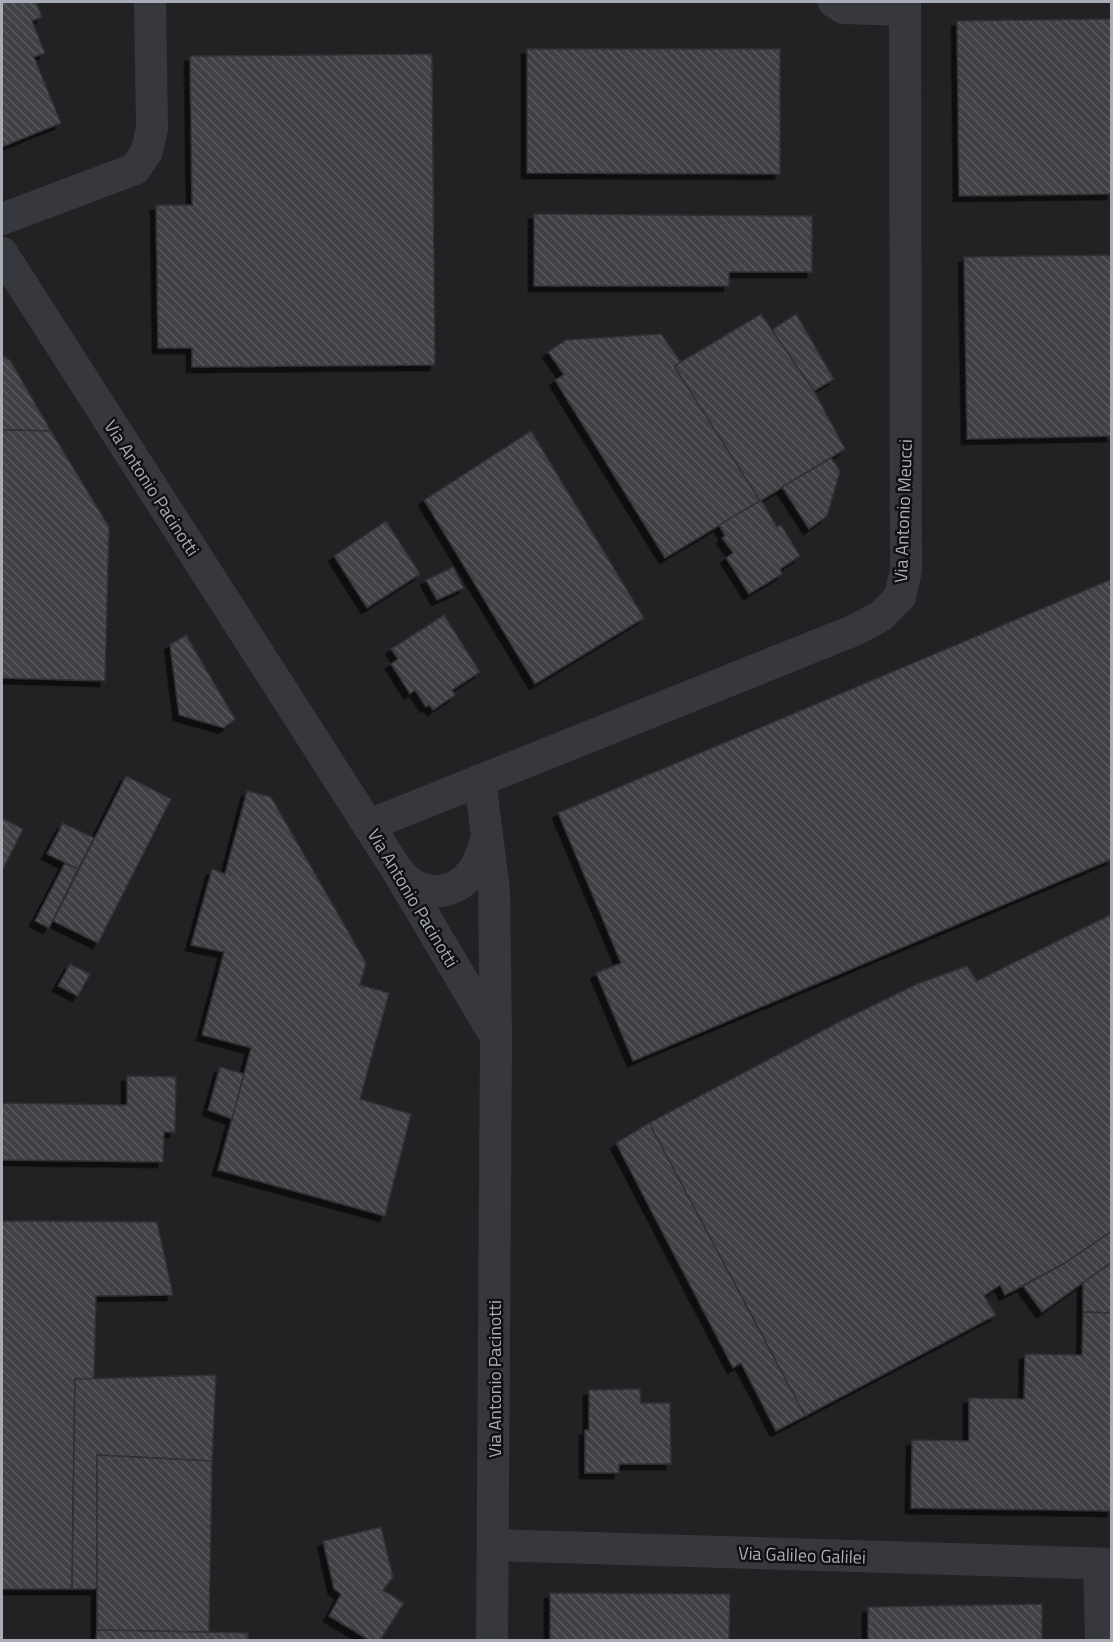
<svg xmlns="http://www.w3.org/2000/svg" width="1113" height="1642" font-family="'Titillium Web',sans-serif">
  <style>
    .built { fill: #222225 }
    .building { fill: url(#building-back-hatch); stroke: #303034; stroke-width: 1.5; filter: url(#shadow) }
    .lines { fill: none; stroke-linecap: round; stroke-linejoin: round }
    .street { stroke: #37383d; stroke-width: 32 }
    .labels { text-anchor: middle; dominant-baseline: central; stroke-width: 5; stroke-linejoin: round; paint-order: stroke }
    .street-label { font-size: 18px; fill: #a8adb8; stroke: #111113 }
  </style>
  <defs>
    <pattern id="building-back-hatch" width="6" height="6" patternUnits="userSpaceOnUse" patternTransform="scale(1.5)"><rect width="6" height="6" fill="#404145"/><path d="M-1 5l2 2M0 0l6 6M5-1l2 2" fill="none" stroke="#595a5e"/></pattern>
    <filter id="shadow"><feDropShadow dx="-5.5" dy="5.5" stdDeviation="0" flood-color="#0009"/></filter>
  </defs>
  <rect width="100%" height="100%" fill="#161618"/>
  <!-- built -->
  <rect class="built" x="2" y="2" width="1109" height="1638"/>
  <!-- building -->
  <g class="building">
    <path d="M2,2H36L42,17L32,21L45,53L34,57L61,123L2,147Z"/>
    <path d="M1112,19V194L959,196L957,21Z"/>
    <path d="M527,49H780V174L527,173Z"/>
    <path d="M432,54L435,365L192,367V348H158L156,205H192L190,56Z"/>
    <path d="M534,214L812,216V272H729V286H534Z"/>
    <path d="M1112,255V436L967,439L964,257Z"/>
    <path d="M761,314L814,391L845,449L760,501L674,366Z"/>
    <path d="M796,314L834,379L814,391L772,330Z"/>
    <path d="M661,334L681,362L674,366L760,501L665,558L555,380L564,375L548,352L566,340Z"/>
    <path d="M2,356L10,360L51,431L2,430Z"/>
    <path d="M2,430L51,431L109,527L105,681L2,678Z"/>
    <path d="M531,431L644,618L535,684L424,500Z"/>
    <path d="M831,458L840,471L827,516L809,529L782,487Z"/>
    <path d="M761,500L777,527L781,525L800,556L780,569L782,574L749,594L726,558L733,553L722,538L725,536L719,525Z"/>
    <path d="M386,521L420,574L367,608L334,556Z"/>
    <path d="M453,567L464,588L437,600L426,580Z"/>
    <path d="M1112,579V859L633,1061L596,973L621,963L558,813Z"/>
    <path d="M444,615L480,672L452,690L455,695L433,710L429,705L426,707L415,690L410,694L391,664L398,659L391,649Z"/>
    <path d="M186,635L235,719L224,728L179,715L170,645Z"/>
    <path d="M126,776L171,799L98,943L53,921Z"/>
    <path d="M247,791L271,797L366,963L360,985L389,993L360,1099L411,1114L385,1216L218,1170L251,1048L202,1035L224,952L191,945L212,869L225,874Z"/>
    <path d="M2,818L23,829L2,871Z"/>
    <path d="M63,823L94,838L78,869L47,854Z"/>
    <path d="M65,863L78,869L49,928L35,921Z"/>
    <path d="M1112,914V1231L1065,1263L1005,1295L1000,1285L984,1296L996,1315L805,1416L649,1123L839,1022L917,984L967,966L977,981Z"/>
    <path d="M70,964L90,974L78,996L58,986Z"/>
    <path d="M220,1067L244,1074L232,1119L208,1110Z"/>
    <path d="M127,1076L176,1077L175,1132H164L163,1162L2,1160V1103L127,1105Z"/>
    <path d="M649,1123L805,1416L776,1431L741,1363L733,1368L616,1143Z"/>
    <path d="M2,1221L157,1222L173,1295L96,1296L94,1379H75L72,1589H2Z"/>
    <path d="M1112,1231V1262L1042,1312L1023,1286L1065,1263Z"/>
    <path d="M1112,1262V1313L1083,1312V1283Z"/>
    <path d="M1083,1312L1112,1313V1511L911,1508L912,1440L969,1441V1398L1024,1399L1025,1354L1082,1355Z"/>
    <path d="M216,1375L212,1461L97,1455V1589H72L75,1379Z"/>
    <path d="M640,1389L641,1403H670L671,1464H619V1473H585V1430H589V1390Z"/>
    <path d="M97,1455L212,1461L209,1632L97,1630Z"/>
    <path d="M381,1527L393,1577L383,1590L404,1603L380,1640H369L329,1616L341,1594L334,1589L323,1541Z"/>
    <path d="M550,1593L730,1594L729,1640H550Z"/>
    <path d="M1042,1604V1640H868V1607Z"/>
    <path d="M97,1630L248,1633V1640H96Z"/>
  </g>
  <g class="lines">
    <!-- street -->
    <g class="street">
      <path d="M834,2L843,8L905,10"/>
      <path d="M2,219L135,169L147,151L152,128L150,2"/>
      <path d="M2,253L397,870L496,1037"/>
      <path d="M480,780L494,890L496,1037L492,1640"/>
      <path d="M369,825L855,630L881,616L900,597L906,570L905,2"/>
      <path d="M400,873C419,897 453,898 472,872C479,863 483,849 487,838"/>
      <path d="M493,1545L1112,1564"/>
      <path d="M1099,1564L1101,1640"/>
    </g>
  </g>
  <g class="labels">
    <!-- street labels -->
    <g class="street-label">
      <text transform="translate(152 488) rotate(57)">Via Antonio Pacinotti</text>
      <text transform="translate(903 511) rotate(-88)">Via Antonio Meucci</text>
      <text transform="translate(413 898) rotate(59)">Via Antonio Pacinotti</text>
      <text transform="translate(494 1379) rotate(-90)">Via Antonio Pacinotti</text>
      <text transform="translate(802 1555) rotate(2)">Via Galileo Galilei</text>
    </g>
  </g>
  <!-- border -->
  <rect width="1113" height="1642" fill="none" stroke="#a8adb8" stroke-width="6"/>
</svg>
